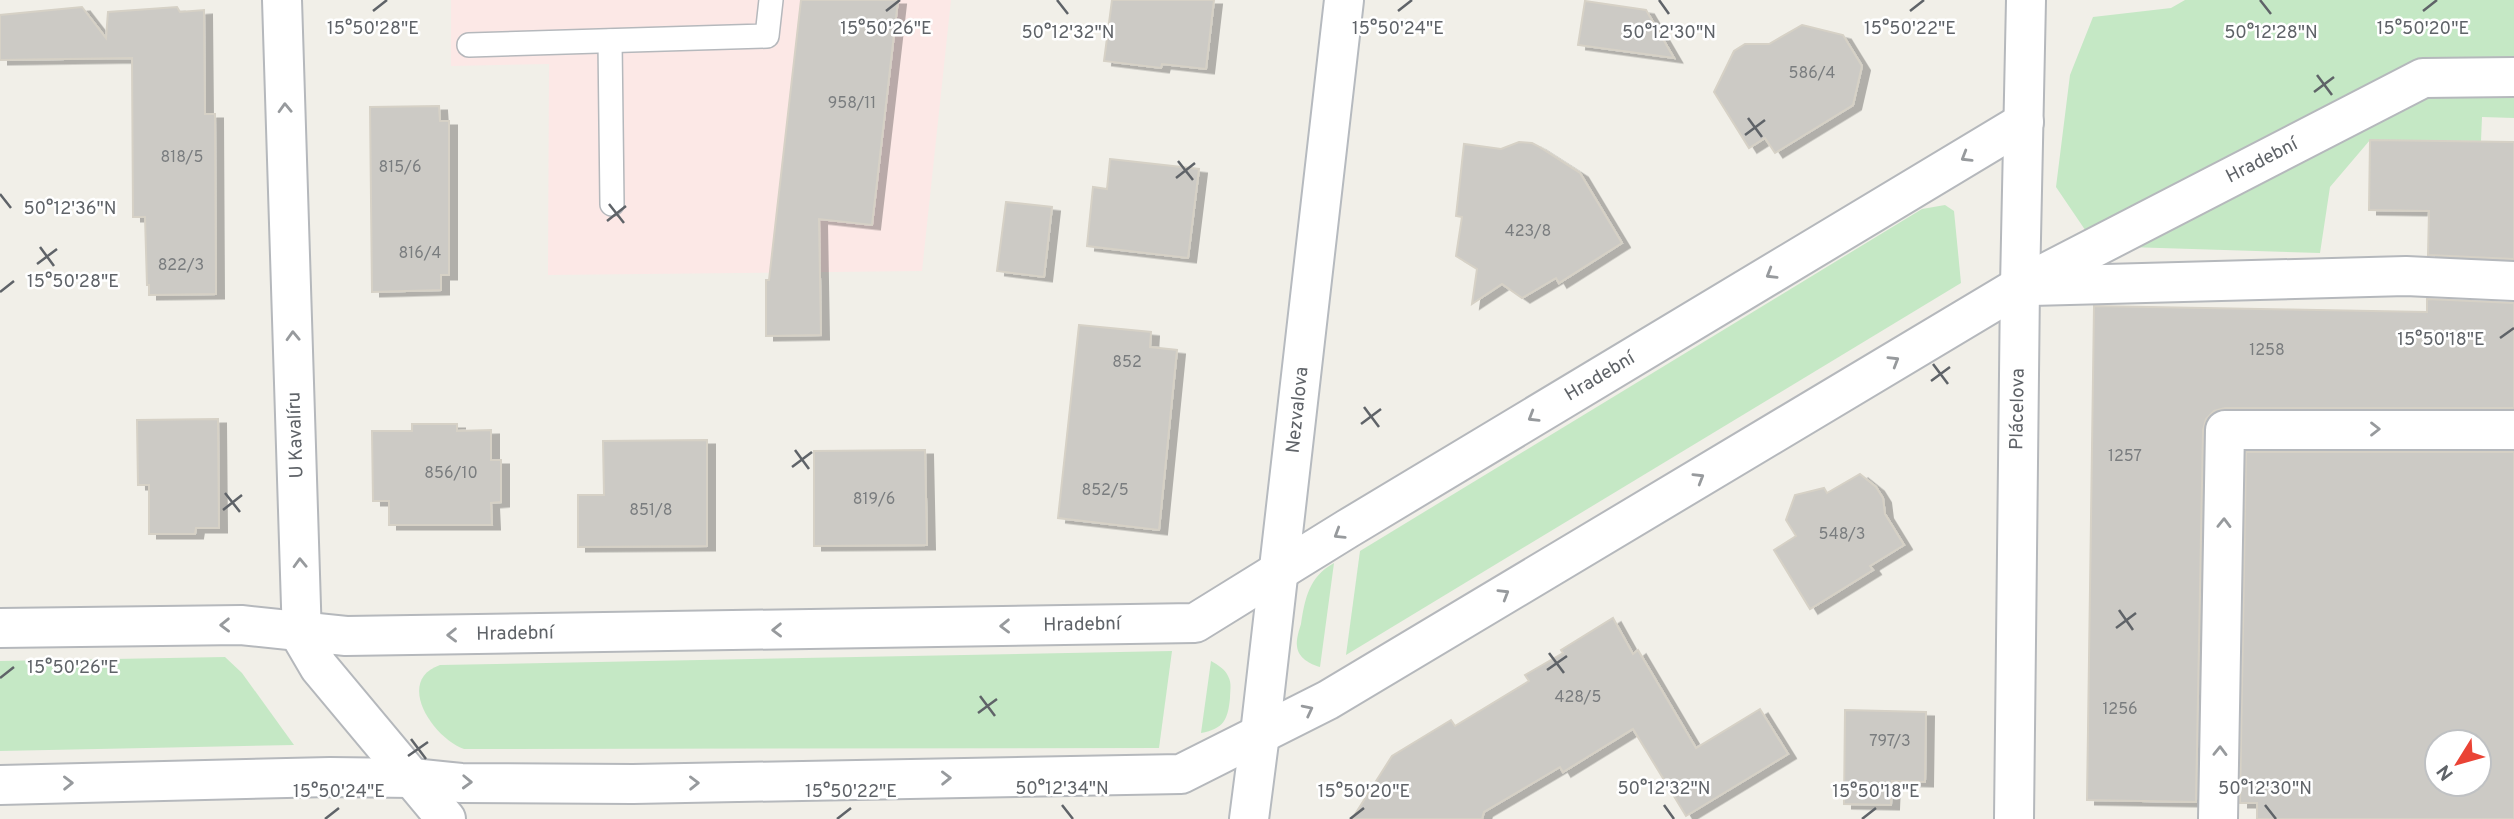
<svg xmlns="http://www.w3.org/2000/svg" width="2514" height="819" font-family="Overpass,sans-serif">
  <style>
    .medical { fill: #fce8e6 }
    .green { fill: #c5e8c5 }
    .building { fill: #cccac5; stroke: #d6d1c6; stroke-width: 2; fill-rule: evenodd; filter: url(#shadow) }
    .lines { fill: none; stroke-linecap: round; stroke-linejoin: round }
    .lane-casing { stroke: #b5b8bc; stroke-width: 26 }
    .street-casing { stroke: #b5b8bc; stroke-width: 42 }
    .secondary-casing { stroke: #b6babf; stroke-width: 42 }
    .lane { stroke: #fff; stroke-width: 23 }
    .street { stroke: #fff; stroke-width: 38 }
    .secondary { stroke: #fff; stroke-width: 38 }
    .oneway { stroke: #979a9d }
    .ticks { fill: none; stroke: #5f6368; stroke-width: 2.5 }
    .labels { text-anchor: middle; dominant-baseline: central; stroke-width: 5; stroke-linejoin: round; paint-order: stroke }
    .number-label { font-size: 16px; fill: #7a7d7f }
    .street-label { font-size: 19px; fill: #5f6368; stroke: #fff }
    .ticks-label { font-size: 18px; text-anchor: middle; fill: #5f6368; stroke: #fff; stroke-width: 5; stroke-linejoin: round; paint-order: stroke }
  </style>
  <defs>
    <filter id="shadow"><feDropShadow dx="8" dy="4.5" stdDeviation="0" flood-color="#0004"/></filter>
  </defs>
  <rect width="100%" height="100%" fill="#f1efe8"/>
  <!-- medical -->
  <path class="medical" d="M451,0H951L922,271L548,275L549,64L451,66Z"/>
  <!-- green -->
  <g class="green">
    <path d="M2185,0H2514V118L2482,117L2481,141L2370,140L2330,187L2320,253L2096,246L2056,187L2070,75L2093,17L2171,8Z"/>
    <path d="M1945,205L1954,211L1961,283L1346,655L1360,551L1922,209Z"/>
    <path d="M1334,563L1320,667C1310,664 1298,658 1297,646C1296,640 1299,630 1301,624C1305,598 1309,577 1334,563Z"/>
    <path d="M1172,651L1159,748L464,749C434,739 394,681 440,665Z"/>
    <path d="M225,657L242,673L294,745L0,751V661Z"/>
    <path d="M1211,661C1218,665 1225,669 1228,676C1232,683 1230,690 1230,698C1228,719 1224,729 1201,733Z"/>
  </g>
  <!-- building -->
  <g class="building">
    <path d="M801,0H898L872,225L819,219L821,335L766,336V280H769Z"/>
    <path d="M1112,0H1214L1206,69L1162,64L1161,68L1104,61Z"/>
    <path d="M1585,1L1646,10L1674,58L1578,45Z"/>
    <path d="M82,7L106,38L108,12L177,7L180,12L204,10L205,114H215L216,294L149,295V285H147L145,217H133L132,58L0,60V15Z"/>
    <path d="M1802,25L1843,35L1862,66L1853,105L1775,153L1765,138L1749,148L1714,92L1734,51L1745,44H1769Z"/>
    <path d="M439,106L440,121H449V275H441V290L372,292L370,107Z"/>
    <path d="M2370,140L2514,142V259L2428,255L2429,211L2369,210Z"/>
    <path d="M1519,142L1532,143L1538,146L1580,173L1622,243L1559,283L1556,278L1522,298L1502,284L1472,304L1477,269L1456,256L1462,217L1456,216L1464,144L1501,149Z"/>
    <path d="M1110,159L1199,169L1188,258L1087,246L1093,187L1107,189Z"/>
    <path d="M1006,202L1052,207L1044,277L997,271Z"/>
    <path d="M2427,299L2514,303V408H2225L2214,411L2206,419L2203,430L2196,802L2087,800L2094,306L2427,312Z"/>
    <path d="M1079,325L1151,332L1150,347L1177,350L1159,530L1058,518Z"/>
    <path d="M218,419L219,528H196L195,534H149V485H138L137,420Z"/>
    <path d="M412,424H457V431L491,430V460H501V502L491,503L492,525H389V501H373L372,431H412Z"/>
    <path d="M707,440V546L578,547V495H604L603,441Z"/>
    <path d="M925,450L927,545L814,546V451Z"/>
    <path d="M2246,452H2514V819H2257V803H2240ZM2437,742H2479V784H2437Z"/>
    <path d="M1860,474L1876,487L1883,498L1885,514L1904,545L1870,566L1873,570L1810,609L1774,550L1796,536L1786,520L1795,495L1824,488L1827,493Z"/>
    <path d="M1613,618L1633,654L1638,650L1696,748L1760,709L1788,754L1686,816L1633,729L1563,772L1560,767L1484,812L1482,819H1352L1392,756L1451,720L1455,726L1529,681L1525,675L1563,653L1561,650Z"/>
    <path d="M1845,710L1926,712L1925,782L1892,781L1891,805L1844,804Z"/>
  </g>
  <g class="lines">
    <!-- lane casing -->
    <g class="lane-casing">
      <g id="lane">
        <path d="M610,41L612,204"/>
        <path d="M469,45L767,36L771,0"/>
      </g>
    </g>
    <!-- street casing -->
    <g class="street-casing">
      <g id="street">
        <path d="M282,0L302,638L319,667L446,819"/>
        <path d="M2029,286L2406,276L2514,281"/>
        <path d="M0,628L241,625L346,636L1195,623L1347,529L2024,122"/>
        <path d="M0,785L330,777L412,778L461,783L633,784L1181,774L1328,700L2020,286L2423,78L2514,77"/>
        <path d="M2014,819L2020,286L2026,0"/>
        <path d="M2218,819L2225,430H2514"/>
      </g>
    </g>
    <!-- secondary casing -->
    <g class="secondary-casing">
      <path id="secondary" d="M1249,819L1260,734L1344,0"/>
    </g>
    <!-- lane -->
    <use href="#lane" class="lane"/>
    <!-- street -->
    <use href="#street" class="street"/>
    <!-- secondary -->
    <use href="#secondary" class="secondary"/>
  </g>
  <!-- one-way arrows -->
  <defs><path id="oneway-chevron" d="M-2-3.5L2.5 0L-2 3.5" fill="none" stroke-width="1.6" stroke-linecap="round" stroke-linejoin="round" transform="scale(1.75)"/></defs>
  <g class="oneway">
    <use href="#oneway-chevron" transform="translate(285 108) rotate(-92)"/>
    <use href="#oneway-chevron" transform="translate(1966 157) rotate(149)"/>
    <use href="#oneway-chevron" transform="translate(1771 274) rotate(149)"/>
    <use href="#oneway-chevron" transform="translate(293 336) rotate(-92)"/>
    <use href="#oneway-chevron" transform="translate(1894 361) rotate(-31)"/>
    <use href="#oneway-chevron" transform="translate(1533 417) rotate(149)"/>
    <use href="#oneway-chevron" transform="translate(2375 429)"/>
    <use href="#oneway-chevron" transform="translate(1699 478) rotate(-31)"/>
    <use href="#oneway-chevron" transform="translate(2224 523) rotate(-89)"/>
    <use href="#oneway-chevron" transform="translate(1339 534) rotate(148)"/>
    <use href="#oneway-chevron" transform="translate(300 563) rotate(-92)"/>
    <use href="#oneway-chevron" transform="translate(1504 594) rotate(-31)"/>
    <use href="#oneway-chevron" transform="translate(225 625) rotate(179)"/>
    <use href="#oneway-chevron" transform="translate(1005 626) rotate(179)"/>
    <use href="#oneway-chevron" transform="translate(777 630) rotate(179)"/>
    <use href="#oneway-chevron" transform="translate(452 635) rotate(179)"/>
    <use href="#oneway-chevron" transform="translate(1308 710) rotate(-27)"/>
    <use href="#oneway-chevron" transform="translate(2220 751) rotate(-89)"/>
    <use href="#oneway-chevron" transform="translate(946 778) rotate(-1)"/>
    <use href="#oneway-chevron" transform="translate(467 782) rotate(2)"/>
    <use href="#oneway-chevron" transform="translate(68 783) rotate(-1)"/>
    <use href="#oneway-chevron" transform="translate(694 783) rotate(-1)"/>
  </g>
  <!-- ticks -->
  <path class="ticks" d="M1057,0L1068,14M1659,0L1669,14M2260,0L2271,14M373,11L387,0M886,11L900,0M1398,11L1412,0M1910,11L1924,0M2423,11L2437,0M2317,75L2332,95M2314,92L2334,77M1748,118L1762,137M1745,135L1765,120M1178,161L1193,180M1176,178L1195,163M0,194L11,208M609,204L624,223M607,221L626,206M40,247L54,266M37,264L57,249M0,292L14,281M2500,338L2514,328M1933,364L1948,384M1931,381L1950,367M1364,407L1379,427M1361,424L1381,409M795,450L809,469M792,467L812,452M225,493L240,512M223,510L242,495M2119,610L2133,630M2116,628L2136,613M1549,653L1564,673M1547,670L1567,656M0,678L14,667M980,696L995,716M978,713L997,699M411,739L426,759M408,756L428,742M1062,805L1073,819M1664,805L1674,819M2265,805L2276,819M325,819L339,808M837,819L851,808M1350,819L1364,808M1862,819L1876,808"/>
  <g class="labels">
    <!-- number labels -->
    <g class="number-label">
      <text x="1812" y="74">586/4</text>
      <text x="852" y="104">958/11</text>
      <text x="182" y="158">818/5</text>
      <text x="400" y="168">815/6</text>
      <text x="1528" y="232">423/8</text>
      <text x="420" y="254">816/4</text>
      <text x="181" y="266">822/3</text>
      <text x="2267" y="351">1258</text>
      <text x="1127" y="363">852</text>
      <text x="2125" y="457">1257</text>
      <text x="451" y="474">856/10</text>
      <text x="1105" y="491">852/5</text>
      <text x="874" y="500">819/6</text>
      <text x="651" y="511">851/8</text>
      <text x="1842" y="535">548/3</text>
      <text x="1578" y="698">428/5</text>
      <text x="2120" y="710">1256</text>
      <text x="1890" y="742">797/3</text>
    </g>
    <!-- street labels -->
    <g class="street-label">
      <text transform="translate(2262 161) rotate(-27)">Hradební</text>
      <text transform="translate(1600 377) rotate(-31)">Hradební</text>
      <text transform="translate(2018 409) rotate(-89)">Plácelova</text>
      <text transform="translate(1298 410) rotate(-84)">Nezvalova</text>
      <text transform="translate(296 435) rotate(-92)">U Kavalíru</text>
      <text transform="translate(1082 625) rotate(-1)">Hradební</text>
      <text transform="translate(515 634) rotate(-1)">Hradební</text>
    </g>
  </g>
  <g class="ticks-label">
    <text x="373" y="34">15°50'28"E</text>
    <text x="886" y="34">15°50'26"E</text>
    <text x="1398" y="34">15°50'24"E</text>
    <text x="1910" y="34">15°50'22"E</text>
    <text x="2423" y="34">15°50'20"E</text>
    <text x="1068" y="38">50°12'32"N</text>
    <text x="1669" y="38">50°12'30"N</text>
    <text x="2271" y="38">50°12'28"N</text>
    <text x="70" y="214">50°12'36"N</text>
    <text x="73" y="287">15°50'28"E</text>
    <text x="2441" y="345">15°50'18"E</text>
    <text x="73" y="673">15°50'26"E</text>
    <text x="1062" y="794">50°12'34"N</text>
    <text x="1664" y="794">50°12'32"N</text>
    <text x="2265" y="794">50°12'30"N</text>
    <text x="339" y="797">15°50'24"E</text>
    <text x="851" y="797">15°50'22"E</text>
    <text x="1364" y="797">15°50'20"E</text>
    <text x="1876" y="797">15°50'18"E</text>
  </g>
  <!-- north arrow -->
  <g transform="translate(2458 763) rotate(233)"><circle r="33" fill="#ffffff" stroke="#bfc1c3" stroke-width="2"/>
  <path d="M0-5L12 26L0 18L-12 26Z" fill="#ea4335"/>
  <text y="-10" font-size="19" font-weight="bold" text-anchor="middle" fill="#5f6368">N</text>
  </g>
</svg>
